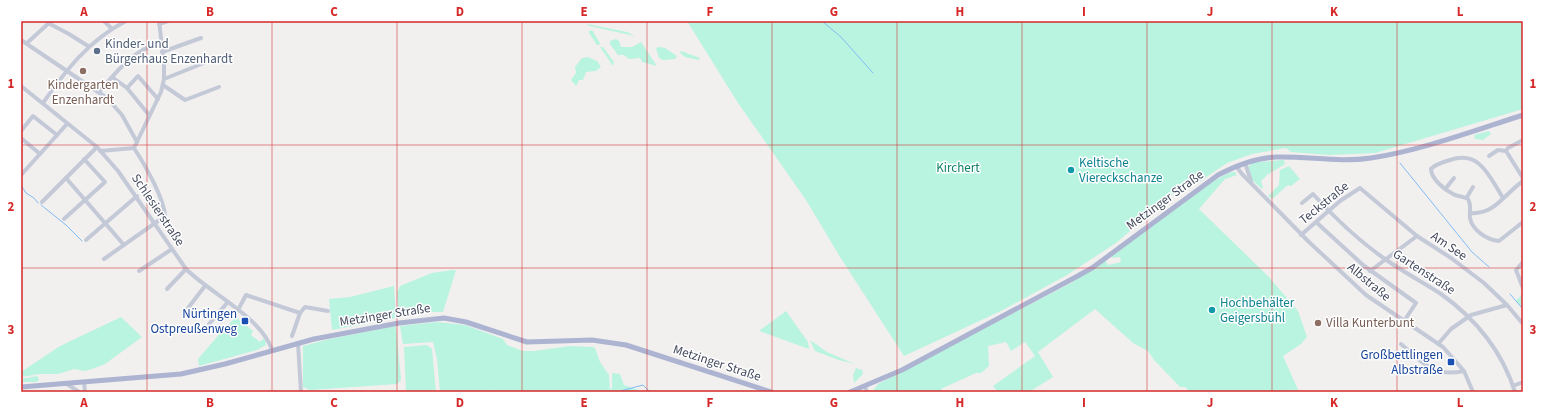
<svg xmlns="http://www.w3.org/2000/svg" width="1544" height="413" font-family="'Source Sans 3',sans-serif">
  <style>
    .green { fill: #b9f4e0 }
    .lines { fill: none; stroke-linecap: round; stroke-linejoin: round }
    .stream { stroke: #81bdf5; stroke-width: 1 }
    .minor { stroke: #c4c9d8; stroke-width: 4 }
    .major { stroke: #acb4d1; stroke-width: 5 }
    .grid { fill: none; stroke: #d62828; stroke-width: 1; stroke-opacity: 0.55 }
    .service-dot { fill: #5c6f8a; stroke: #fff; stroke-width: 1.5 }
    .education-dot { fill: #8d6e63; stroke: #fff; stroke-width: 1.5 }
    .culture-dot { fill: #0f9aa8; stroke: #fff; stroke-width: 1.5 }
    .transit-dot { fill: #1a4fb4; stroke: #fff; stroke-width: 1.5 }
    .labels { text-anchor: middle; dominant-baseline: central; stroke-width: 3; stroke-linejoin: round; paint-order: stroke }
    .service-label { font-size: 13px; fill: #4e5e75; stroke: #fff; text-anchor: start }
    .education-label { font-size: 13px; fill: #785e54; stroke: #fff }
    .culture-label { font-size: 13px; fill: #0d838f; stroke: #fff; text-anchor: start }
    .park-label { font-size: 13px; fill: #0d8267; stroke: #fff }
    .street-label { font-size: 13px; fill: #454b5e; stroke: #fff }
    .transit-label { font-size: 13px; fill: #164399; stroke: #fff; text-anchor: end }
    .neatline { fill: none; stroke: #d62828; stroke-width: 1.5 }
    .grid-label { font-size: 13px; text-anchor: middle; font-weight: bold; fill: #d62828 }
  </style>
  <rect width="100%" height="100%" fill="#f2efef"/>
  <!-- green -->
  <g class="green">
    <path d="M687,21H1523V109L1375,153L1329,155L1291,152L1286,148L1252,154L1227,163L1199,182L1172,195L1116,243L1067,275L1003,310L904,356L840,257L806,200L738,103Z"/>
    <path d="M587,24L627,32L635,36L589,26Z"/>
    <path d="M592,30L600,43L599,45H597L589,33V31Z"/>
    <path d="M616,39L619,41L621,47H632L641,42L657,66L642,62L640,58L629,59L624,55H618L610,44V41Z"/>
    <path d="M600,47H603L614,62L613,66Z"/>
    <path d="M659,47L665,48L677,56L675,59L663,60L659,58L656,48Z"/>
    <path d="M681,51L700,58L699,60L685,57L680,53Z"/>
    <path d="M588,57L597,61L601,67L596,71L586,72L583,80H579L576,86L571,80L576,73L575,67L582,58Z"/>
    <path d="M1489,131L1491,134L1483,140L1475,139L1474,135Z"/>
    <path d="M1284,160L1285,164L1267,175L1261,181L1263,188L1262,189L1253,181L1249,174L1248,167L1252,163L1259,162Z"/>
    <path d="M1289,166L1300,179L1291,186L1288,185L1272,199L1268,196L1279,185L1280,170Z"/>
    <path d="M1231,172H1235L1237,175L1225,179L1199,209L1269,277L1298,311L1307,337L1301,344L1283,356L1299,392H1190L1185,387H1180L1154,360L1148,351L1133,343L1095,309L1038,352L1053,377L1029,392H998L993,386L1035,356L1025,342L1011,351L1006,342L988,346L989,366L981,373H976L941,389L943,392H872L878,384L1071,283L1105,260L1108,265L1121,262L1120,257L1113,258L1111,256L1215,180Z"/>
    <path d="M453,270H456L443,312H425L399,318L397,293L400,286L432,273Z"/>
    <path d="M394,286L396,318L332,330L329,299L350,297Z"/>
    <path d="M1523,293V309L1516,301Z"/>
    <path d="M786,311L808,342L809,349L759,331Z"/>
    <path d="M121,317L142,337L105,364L95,368L85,371L74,369L58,374H40L21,377V372L60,346Z"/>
    <path d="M236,317L253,331L251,335L260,342L265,337L266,345L257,350L199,366L198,359L222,331L230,325V323Z"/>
    <path d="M437,322L465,325L503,339L507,345L523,351H534L570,346L593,347L595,348L600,362L609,375L610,390L612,388V373L620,374L624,385L644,392H495L493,390L491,392H440L437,359L433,342L403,344L400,326Z"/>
    <path d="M396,326L401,380L397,384L310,390L303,387V346L330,339Z"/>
    <path d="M810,340L827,352L855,364L839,360L815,351Z"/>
    <path d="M427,345L432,349L436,392H406L404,347Z"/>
    <path d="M856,368L862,370L863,374L854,383L853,375Z"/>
    <path d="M37,376L39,379L37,382H21V379Z"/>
  </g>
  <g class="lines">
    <!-- stream -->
    <g class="stream">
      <path d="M822,21L841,37L873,73"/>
      <path d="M1400,163L1472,252L1489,267"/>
      <path d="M21,185L26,193L34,198L38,203"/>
      <path d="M41,205L66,225L82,241"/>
      <path d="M1510,294L1523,309"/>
      <path d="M617,392L643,385L650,392"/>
    </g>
    <!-- minor -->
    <g class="minor">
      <path d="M104,21L112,29"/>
      <path d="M48,23L69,34L88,46"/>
      <path d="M159,24L168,21"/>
      <path d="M21,40L107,98L122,115L137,142"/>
      <path d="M27,43L50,22"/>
      <path d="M162,52L201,38"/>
      <path d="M112,77L127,88L138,76L158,99"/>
      <path d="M164,79L204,63"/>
      <path d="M163,85L185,100L219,87"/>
      <path d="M21,86L97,147L118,171L186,269C210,293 262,318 272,350"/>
      <path d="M127,88L149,115"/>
      <path d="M99,92C119,69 131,52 161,42"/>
      <path d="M43,103C66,70 89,40 126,21"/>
      <path d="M21,131L33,116L57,135"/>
      <path d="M21,138L40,154"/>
      <path d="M100,151L134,148L161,92L164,79V63L159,21"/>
      <path d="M1489,156L1498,150L1506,151"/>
      <path d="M1245,163L1251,181"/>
      <path d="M1236,166L1242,174L1309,242L1366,295L1443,347L1464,371L1473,392"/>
      <path d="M21,175L67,124"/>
      <path d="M66,178L124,245"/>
      <path d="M1523,178L1506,151L1508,148L1523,140"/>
      <path d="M1446,188L1454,178"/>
      <path d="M1467,197L1473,187"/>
      <path d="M1503,198C1489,176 1480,150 1450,160C1444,162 1435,164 1431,169C1431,179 1445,190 1453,194C1458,197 1464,196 1468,199C1472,206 1469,211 1470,218C1472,230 1487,240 1499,241L1523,222"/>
      <path d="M42,202L97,147"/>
      <path d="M1302,203L1313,194C1334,217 1359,241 1385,259C1403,272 1423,282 1441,294C1476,319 1502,351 1515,392"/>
      <path d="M1470,213C1495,215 1504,194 1522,182L1523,178"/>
      <path d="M64,219L105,182L84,159"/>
      <path d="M1316,222L1363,265L1416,303L1404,321"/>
      <path d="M1301,235L1340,201L1360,188L1417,236L1451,258L1484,283L1507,305L1523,324"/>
      <path d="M86,240L137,196"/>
      <path d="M104,259L165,216C164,198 144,163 134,148"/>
      <path d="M1523,262L1516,270L1523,288"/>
      <path d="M139,271L172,249"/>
      <path d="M1370,271L1417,236"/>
      <path d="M167,289L186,269"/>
      <path d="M188,308L205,286"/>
      <path d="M238,310L246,295L300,313L292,336"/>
      <path d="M300,313L305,307L328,311"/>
      <path d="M209,324L227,303"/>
      <path d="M298,343L301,392"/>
      <path d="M1401,344C1422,362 1433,378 1464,371"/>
      <path d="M1438,344L1451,329L1471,315L1507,305"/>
      <path d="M84,382L85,392"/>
      <path d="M67,384L79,392"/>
      <path d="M1513,386L1523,382"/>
      <path d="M865,387L867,392"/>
    </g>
    <!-- major -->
    <g class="major">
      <path d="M21,387L181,374L225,364L314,339L399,323L444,318L466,322L527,342L592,340L626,345L771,392"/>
      <path d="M850,392L902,370L1074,278L1092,268L1218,175C1237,165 1256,158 1276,157C1308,156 1339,163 1371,158C1419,151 1476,130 1523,115"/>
    </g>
  </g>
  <!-- grid -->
  <path class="grid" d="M147,21V392M272,21V392M397,21V392M522,21V392M647,21V392M772,21V392M897,21V392M1022,21V392M1147,21V392M1272,21V392M1397,21V392M21,145H1523M21,268H1523"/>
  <!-- markers -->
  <circle class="service-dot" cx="97" cy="51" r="4"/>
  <g class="education-dot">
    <circle cx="83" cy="71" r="4"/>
    <circle cx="1318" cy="323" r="4"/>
  </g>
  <g class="culture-dot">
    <circle cx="1071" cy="170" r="4"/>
    <circle cx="1212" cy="310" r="4"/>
  </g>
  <g class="transit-dot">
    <rect x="241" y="317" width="8" height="8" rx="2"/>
    <rect x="1447" y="358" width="8" height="8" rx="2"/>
  </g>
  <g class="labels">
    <!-- service labels -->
    <g class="service-label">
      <text x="105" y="44">Kinder- und<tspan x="105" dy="15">Bürgerhaus Enzenhardt</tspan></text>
    </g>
    <!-- education labels -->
    <g class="education-label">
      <text x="83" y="85">Kindergarten<tspan x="83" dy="15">Enzenhardt</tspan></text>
      <text x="1326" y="323" text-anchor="start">Villa Kunterbunt</text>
    </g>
    <!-- culture labels -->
    <g class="culture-label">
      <text x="1079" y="163">Keltische<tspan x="1079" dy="15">Viereckschanze</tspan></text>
      <text x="1220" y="303">Hochbehälter<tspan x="1220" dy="15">Geigersbühl</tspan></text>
    </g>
    <!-- park labels -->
    <g class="park-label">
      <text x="958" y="168">Kirchert</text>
    </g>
    <!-- street labels -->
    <g class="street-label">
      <text transform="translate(1165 200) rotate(-36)">Metzinger Straße</text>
      <text transform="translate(1324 203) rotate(-39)">Teckstraße</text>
      <text transform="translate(158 210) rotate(56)">Schlesierstraße</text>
      <text transform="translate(1449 246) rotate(34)">Am See</text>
      <text transform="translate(1424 272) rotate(33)">Gartenstraße</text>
      <text transform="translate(1369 282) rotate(40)">Albstraße</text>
      <text transform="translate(385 315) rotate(-9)">Metzinger Straße</text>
      <text transform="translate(717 363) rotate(18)">Metzinger Straße</text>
    </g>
    <!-- transit labels -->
    <g class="transit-label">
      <text x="237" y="314">Nürtingen<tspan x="237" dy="15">Ostpreußenweg</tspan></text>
      <text x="1443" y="355">Großbettlingen<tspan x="1443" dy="15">Albstraße</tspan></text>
    </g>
  </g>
  <!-- border -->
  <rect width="1544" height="413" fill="none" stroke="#ffffff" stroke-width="44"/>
  <rect x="22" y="22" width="1500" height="369" class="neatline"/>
  <g class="grid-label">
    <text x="84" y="16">A</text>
    <text x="210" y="16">B</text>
    <text x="334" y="16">C</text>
    <text x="460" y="16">D</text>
    <text x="584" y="16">E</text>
    <text x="710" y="16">F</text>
    <text x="834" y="16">G</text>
    <text x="960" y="16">H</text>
    <text x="1084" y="16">I</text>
    <text x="1210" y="16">J</text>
    <text x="1334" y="16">K</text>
    <text x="1460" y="16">L</text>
    <text x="11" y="88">1</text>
    <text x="1533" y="88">1</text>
    <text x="11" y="211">2</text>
    <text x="1533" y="211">2</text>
    <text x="11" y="334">3</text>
    <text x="1533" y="334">3</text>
    <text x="84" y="407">A</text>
    <text x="210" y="407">B</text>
    <text x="334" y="407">C</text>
    <text x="460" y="407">D</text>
    <text x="584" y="407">E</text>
    <text x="710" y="407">F</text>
    <text x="834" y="407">G</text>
    <text x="960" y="407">H</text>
    <text x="1084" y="407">I</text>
    <text x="1210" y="407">J</text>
    <text x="1334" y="407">K</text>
    <text x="1460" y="407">L</text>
  </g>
</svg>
